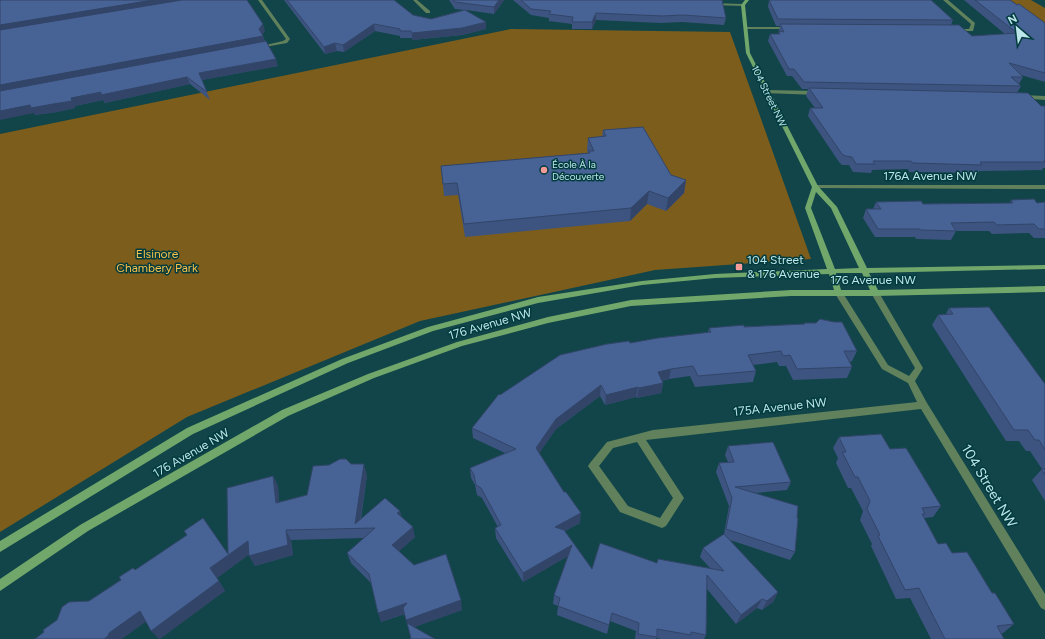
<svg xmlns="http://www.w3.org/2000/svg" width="1045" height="639" font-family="Figtree,sans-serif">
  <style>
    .green { fill: #7c5d1c }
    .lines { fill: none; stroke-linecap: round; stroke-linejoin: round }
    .street { fill: #60815b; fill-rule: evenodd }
    .secondary { fill: #71a76b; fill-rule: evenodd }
    .wall { fill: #3d5480 }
    .shaded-wall { fill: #324568 }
    .building { fill: #476295; stroke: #324568 }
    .poi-dot { fill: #f59b98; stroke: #023b3e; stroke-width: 1.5 }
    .labels { text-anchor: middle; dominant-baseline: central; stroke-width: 3; stroke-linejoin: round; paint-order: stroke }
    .far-street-label { font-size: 10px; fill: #bce6e9; stroke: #023b3e }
    .far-poi-label { font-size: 10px; fill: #bce6e9; stroke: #023b3e; text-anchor: start }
    .street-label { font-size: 12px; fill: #bce6e9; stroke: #023b3e }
    .park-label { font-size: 12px; fill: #fac14b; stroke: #023b3e }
    .poi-label { font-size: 12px; fill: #bce6e9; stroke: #023b3e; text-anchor: start }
    .near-street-label { font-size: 14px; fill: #bce6e9; stroke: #023b3e }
  </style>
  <rect width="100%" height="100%" fill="#114549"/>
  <!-- green -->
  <g class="green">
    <path d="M1009,0H1031L1045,8V29Z"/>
    <path d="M511,29L730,32L811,259L655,270L420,321L187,417L0,532V134Z"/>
  </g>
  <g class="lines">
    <!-- street -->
    <g class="street">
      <path d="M258,0H262L290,39L287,43L259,48L257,47L283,41L286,39Z"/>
      <path d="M413,0H417L430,11V13H426Z"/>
      <path d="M943,0H948L975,23L973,31H952V29H969L971,24Z"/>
      <path d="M710,3L743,4L745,5L743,6L712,5L710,4Z"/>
      <path d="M747,27H790L792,28L790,29H745V28Z"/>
      <path d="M766,90L818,91L821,93L818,95L764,93L763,92Z"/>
      <path d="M1022,95L1045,96V100L1020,98V96Z"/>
      <path d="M815,185H1045V189L813,188V186Z"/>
      <path d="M838,289L841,290L888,365L909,376L915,368L871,293L872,291H878L923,368L915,381L927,403L1045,594V610L1041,608L921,409L646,440L684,498L666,526L662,528L620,512L590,469L588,466L590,463L607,442L653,430L917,402L908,383L882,369L834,292ZM637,442L673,498L660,518L628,506L599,466L613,448Z"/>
    </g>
    <!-- secondary -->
    <path class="secondary" d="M745,0H749L745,5L750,53L818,186L837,207L867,268L1045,265V269L869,273L878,290L1045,286V292L875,296H791L631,306L548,323L462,346L374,378L288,416L88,531L0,591V579L80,525L282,410L368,374L457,342L548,317L631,300L791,290H834L829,274L715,278L642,285L538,303L433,331L348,363L193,434L0,552V541L187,428L342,359L428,327L538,297L642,281L715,274L827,269L805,208L812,187L746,53L741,5ZM816,192L831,208L859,268L835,269L811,208ZM836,273H862L870,290H841Z"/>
  </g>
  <!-- wall -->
  <g class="wall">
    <path d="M284,0H394L413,15L431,19L464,10L455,9L449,0H504L494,14L466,10L486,29L462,35L412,40V38H400V36L375,31L344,52L337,51L325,54Z"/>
    <path d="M513,0H720L726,18L724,25L682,22L661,23L596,20L592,29H572V24L549,21V18L531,15Z"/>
    <path d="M769,0H931L953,20L951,25L972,36L1005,34L964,0H1010L1017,5L1045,23V82L1021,75L1023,77L1019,84L1021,86L1017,93L1041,106H1045V168H1043L1042,170L979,171L978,173L909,172L908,169L872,170L871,173L853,172L849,165H842L839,162L808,116L810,108H815L806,96L808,89H802L792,76H787L768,41L770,34H778L780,26H776L768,7Z"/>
    <path d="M265,31L262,34L265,41L278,66L202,80L210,100L190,84L105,103L103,100L75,106V108L57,112L35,115L34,113Z"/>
    <path d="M603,130L671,175L686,180L684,193L666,211L647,204L630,221L465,237L458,195L444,196L441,166L588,153L587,150L588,138L602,137Z"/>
    <path d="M1011,200L1037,203L1045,202V238H1034L1029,233L992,234L989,231H956L951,240L916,239L915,237H875L863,218L866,209H873L876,202L923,204L1010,203Z"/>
    <path d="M949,308L1045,384V501L1032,480L1042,469L1030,451H1026L1019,441H1006L932,325L938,315L946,314Z"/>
    <path d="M804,323L857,351L852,361L850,362L852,367L847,378L793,380L786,366H779L777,362L753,365L756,371L753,382L695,387L690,376L669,379L662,381L663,383L661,393L637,398L636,397L605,405L600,396L556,429L539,453L580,523L565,531L592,569L657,563L710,568L700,557L703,548L724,534L729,506L716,472L719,463L728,462L725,455L728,446L791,482L787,490L755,493L797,518L795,552L790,560L730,540L778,592L773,602L762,610L757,608L736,624L707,589L706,635L704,639H661L656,638V639H635L636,631L610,621L607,634L557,615L558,606L553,604L554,595L568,556L523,582L496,538L495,528L498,527L482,498L477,495L475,485L471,478L470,468L505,453L473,438L472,428L500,395L630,343L708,333L709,328L804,324Z"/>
    <path d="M839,437L890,449L941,506L933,517L924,518L938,544L952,553L992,593L1014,624L1003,633L1001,634L1004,639H931L910,598L896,599L871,546L872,544L860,520L863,511L851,488H848L836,463L838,458L833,448Z"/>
    <path d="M351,464L367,475L361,519L400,511L401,516L415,537L399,551L462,610L414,627L411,638L405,614L381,622L371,583L351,563L347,553L364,538L291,540L293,555L255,566L249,554L217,578L225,591L146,622L89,601L135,570L228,554L273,476L278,486L279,502L307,495Z"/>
  </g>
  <!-- shaded-wall -->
  <g class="shaded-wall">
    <path d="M153,0H196L0,32V25Z"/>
    <path d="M499,0H504L494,14V7Z"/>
    <path d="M596,13V20L592,29V22Z"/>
    <path d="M486,22V29L462,35L412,40V33Z"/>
    <path d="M263,24L265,31L261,36L259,29Z"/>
    <path d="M374,24L375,31L344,52L343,45Z"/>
    <path d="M263,36L265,43L0,93V85Z"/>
    <path d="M335,43L337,51L325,54L324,47Z"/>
    <path d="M276,59L278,66L202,80L199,73Z"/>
    <path d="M187,77L190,84L105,103L103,100L75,106V108L57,112L35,115L34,113L0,120V111Z"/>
    <path d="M686,180L684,193L666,211L668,198Z"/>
    <path d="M649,191L647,204L630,221L631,208Z"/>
    <path d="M671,369L669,379L655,383L658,372Z"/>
    <path d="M663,383L661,393L637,398L639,388Z"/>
    <path d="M601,385L600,396L556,429L536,458V448L556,419Z"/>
    <path d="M638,387L636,397L605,405L606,395Z"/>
    <path d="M364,464L367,475L359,528L355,524Z"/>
    <path d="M273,476L278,486L280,513L276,503Z"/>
    <path d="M400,511L402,521L397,513Z"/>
    <path d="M581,513L580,523L555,536V527Z"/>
    <path d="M413,527L415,537L395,555L392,545Z"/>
    <path d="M286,530L291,540L293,555L255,566L249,556Z"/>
    <path d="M248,541L254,551L217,578L210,568Z"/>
    <path d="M572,545V554L523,582V573Z"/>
    <path d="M219,581L225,591L160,639H159L151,631Z"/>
    <path d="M778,592L773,602L762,610L767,601Z"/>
    <path d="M762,599L757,608L736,624L741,615Z"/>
    <path d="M461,600L462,610L409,629L406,620Z"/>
    <path d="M407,603L409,612L381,622L378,613Z"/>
    <path d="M140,611L148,620L122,639H104L109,633Z"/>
  </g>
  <!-- building -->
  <g class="building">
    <path d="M0,0H153L0,25Z"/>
    <path d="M182,0H247L263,24L259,29L263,36L0,85V30Z"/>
    <path d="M287,0H394L413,15L431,19L465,10L486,22L462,28L412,33L411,31H400V29L374,24L343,45L335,43L324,47Z"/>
    <path d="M453,0H499L494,7L455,2Z"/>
    <path d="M521,0H722L726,18L683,15L662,16L596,13L592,22H572L573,17L549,14L551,11L531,9Z"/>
    <path d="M769,0H931L953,20L778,19Z"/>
    <path d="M975,0H1010L1017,5L1019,4L1045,23V73L1009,63L1023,77H1011L1021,86L804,82L794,69H789L770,34H780L779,31L784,32L780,24L959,25L972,36L1017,33Z"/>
    <path d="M266,41L276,59L199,73L207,92L187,77L101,95V92L71,98L72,101L53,104L31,108L30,105L0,111V91Z"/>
    <path d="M809,88L1028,93L1041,106H1045V160H1044L1045,162H980L982,165L913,163L911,161H873L875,164H856L852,157L845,156L842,154L810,108H823Z"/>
    <path d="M643,127L671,175L686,180L668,198L649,191L631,208L464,224L457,183L443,184L441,166L590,153L589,151H594L588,138L606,136L603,130Z"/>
    <path d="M1034,199L1037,203L1045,202V229H1039L1034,224L997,225L994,222L951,223L956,231L921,230L920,229H878L866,209H881L876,202L921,201L923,204L1013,203L1011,200Z"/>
    <path d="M989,307L1045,384V450L1039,440H1035L1028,430H1014L938,315L953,314L949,308Z"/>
    <path d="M820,319L834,322H842L857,351H844L852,367L797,369L790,355L783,356L781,351L748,355L756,371L698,376L693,366L671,369L658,372L663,383L639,388L638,387L606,395L601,385L556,419L536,448L564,492H566L581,513L555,527L564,530L592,569L600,543L657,563L658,559L724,571L703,548L724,534L778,592L767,601L762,599L741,615L707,575L706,635L691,632V635L657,629V637L638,634L639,623L612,613L609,625L558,606L560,598L554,595L572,545L523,573L495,528L501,525L481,488L476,485L474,475L470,468L516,449L472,428L499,394L500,395L560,355L607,344L629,341L630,343L658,338L711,332L709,328L744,325V327L805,324L804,323H816Z"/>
    <path d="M881,434L890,449L906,448L941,506L922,508L925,514H922L938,544L946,543L952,553L967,552L992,593H995L1014,624L997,626L1004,639H945L919,588L905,590L878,536L880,535L867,509L870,501L858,477H855L842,452H846L839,437Z"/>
    <path d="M773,442L791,482L735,487L798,506L797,518H798L795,552L726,529L732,498L719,463L734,462L728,446Z"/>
    <path d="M340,459H346L351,464H364L355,524L385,498L400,511L397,513L413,527L392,545L414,565L446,554L461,600L406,620L403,608L407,603L378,613L369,574L347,553L375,528L286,530L288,545L249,556L248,541L210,568L219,581L151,631L140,611L109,633L108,636L104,639H35L44,632L43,630L57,620L62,607L69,602L89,601L121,580L119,577L133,568L135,570L187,535L184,531L203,518L228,554L227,488L273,476L276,503L307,495L313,466L329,465Z"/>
    <path d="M1041,469H1045V475Z"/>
    <path d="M407,623L435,639H410L411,638Z"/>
  </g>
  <!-- markers -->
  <g class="poi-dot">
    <circle cx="544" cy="170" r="4"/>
    <rect x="735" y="263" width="8" height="8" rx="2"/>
  </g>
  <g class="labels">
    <!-- far-street labels -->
    <g class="far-street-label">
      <text transform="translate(769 96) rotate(64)">104 Street NW</text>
    </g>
    <!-- far-poi labels -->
    <g class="far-poi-label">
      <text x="552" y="164">École À la<tspan x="552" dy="12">Découverte</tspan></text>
    </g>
    <!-- street labels -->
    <g class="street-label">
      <text x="930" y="176">176A Avenue NW</text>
      <text x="873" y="280">176 Avenue NW</text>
      <text transform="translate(490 324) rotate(-16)">176 Avenue NW</text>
      <text transform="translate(780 407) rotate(-6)">175A Avenue NW</text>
      <text transform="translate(191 453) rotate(-30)">176 Avenue NW</text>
    </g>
    <!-- park labels -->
    <g class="park-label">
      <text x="157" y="254">Elsinore<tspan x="157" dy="14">Chambery Park</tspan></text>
    </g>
    <!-- poi labels -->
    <g class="poi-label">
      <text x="747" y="260">104 Street<tspan x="747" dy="14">&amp; 176 Avenue</tspan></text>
    </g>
    <!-- near-street labels -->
    <g class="near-street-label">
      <text transform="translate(989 486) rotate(59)">104 Street NW</text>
    </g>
  </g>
  <!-- north arrow -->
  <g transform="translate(1017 28) rotate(332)" stroke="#023b3e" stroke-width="3" paint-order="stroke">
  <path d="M0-3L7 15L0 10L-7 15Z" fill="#bce6e9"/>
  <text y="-6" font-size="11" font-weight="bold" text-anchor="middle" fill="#bce6e9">N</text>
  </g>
</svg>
